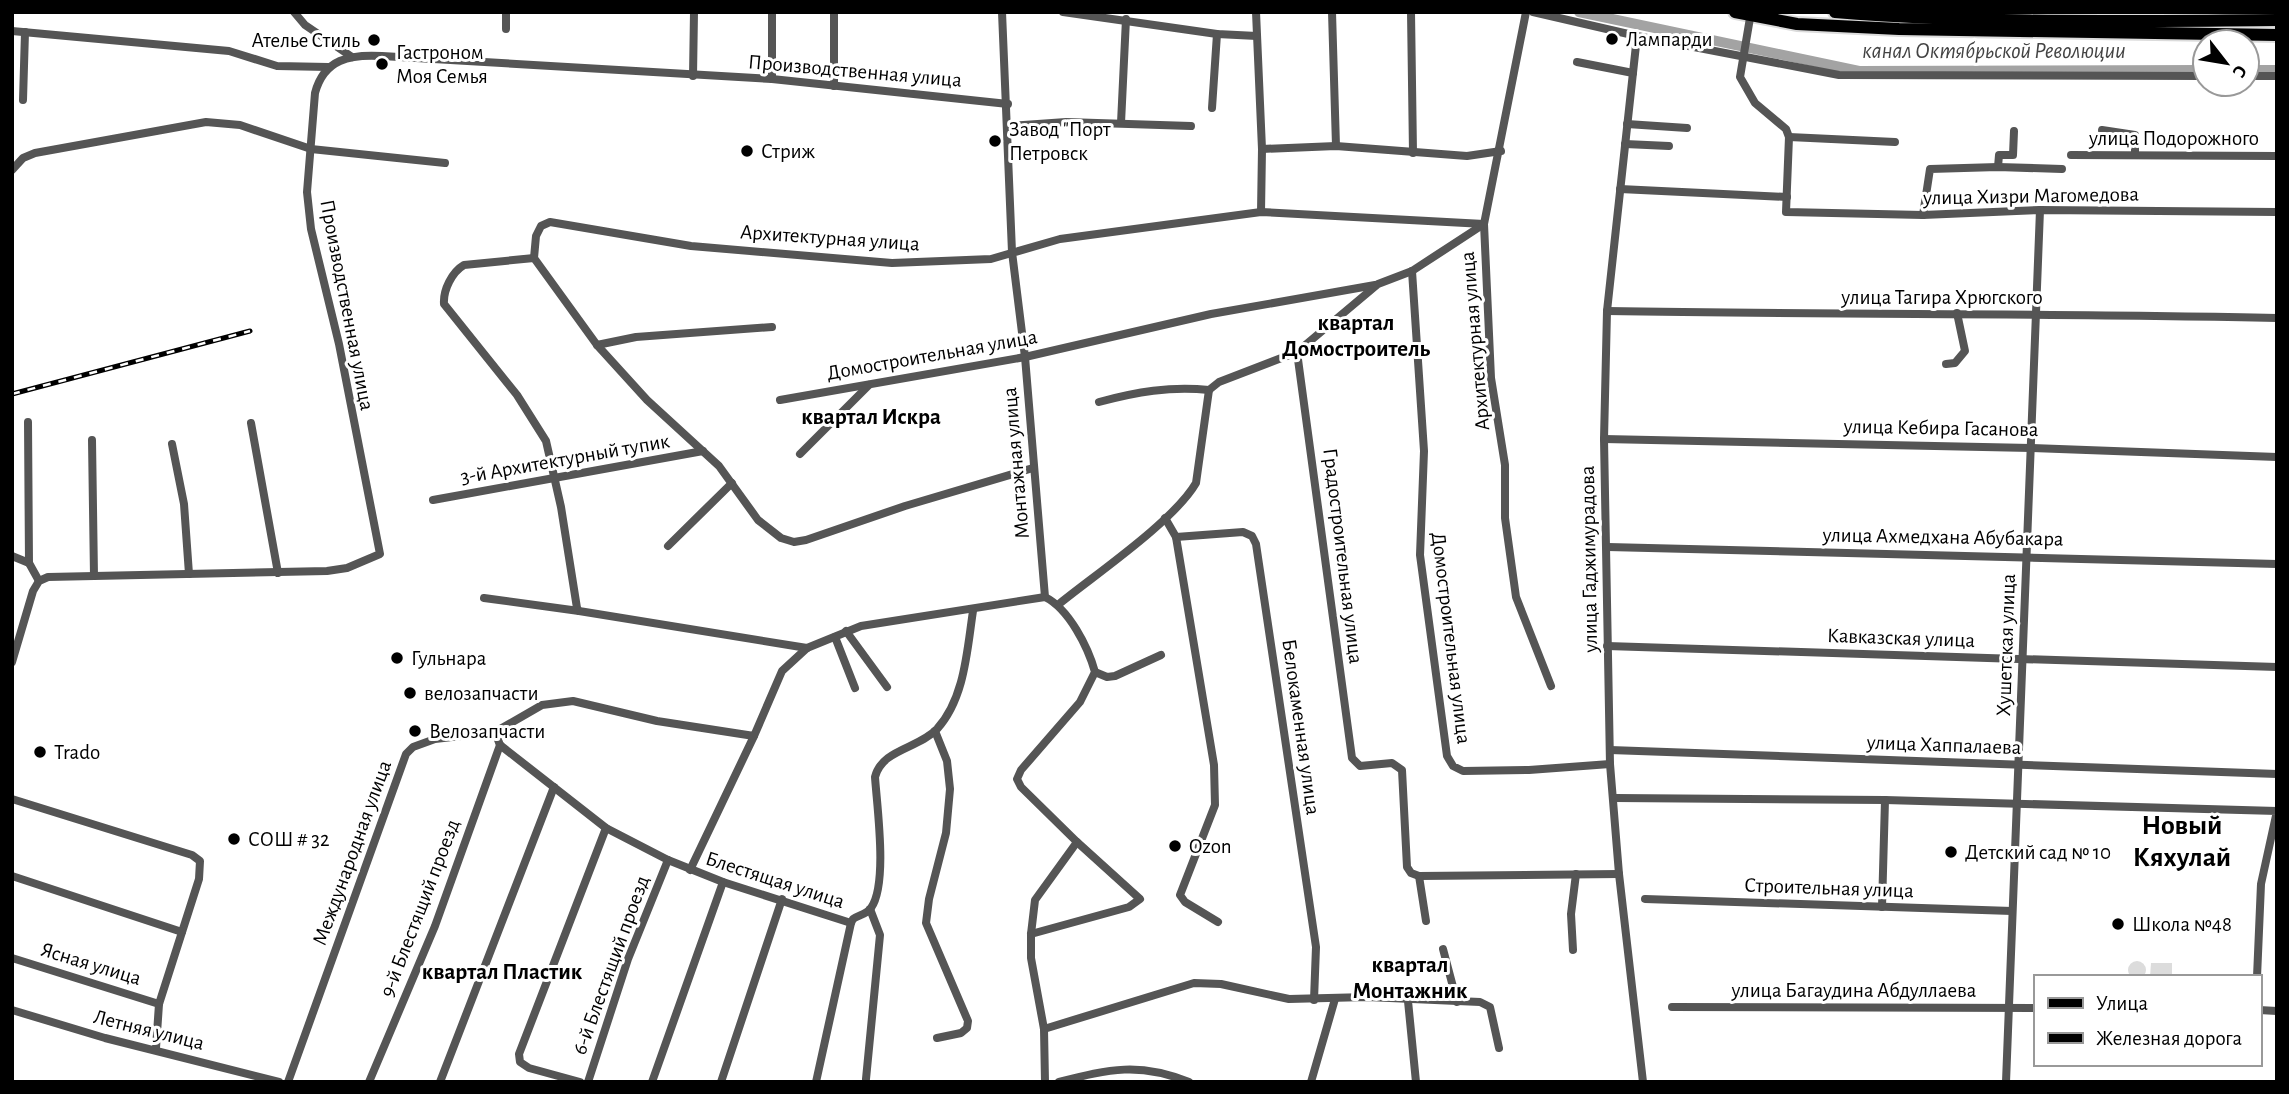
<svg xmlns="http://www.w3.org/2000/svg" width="2289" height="1094" font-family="'Alegreya Sans',sans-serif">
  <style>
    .green { fill: #dcdcdc }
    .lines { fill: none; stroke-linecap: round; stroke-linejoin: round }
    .canal { stroke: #a3a3a3; stroke-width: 10 }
    .primary-casing { stroke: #dbdbdb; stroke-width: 16 }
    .minor { stroke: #555; stroke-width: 8 }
    .primary { stroke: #000; stroke-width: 12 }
    .rail-casing { stroke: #000; stroke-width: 5 }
    .rail { stroke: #fff; stroke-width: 2.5; stroke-dasharray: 8; stroke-linecap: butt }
    .poi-dot { fill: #000; stroke: #fff; stroke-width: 2.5 }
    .labels { text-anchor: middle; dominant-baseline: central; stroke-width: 6; stroke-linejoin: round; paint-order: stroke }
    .poi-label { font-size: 21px; fill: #000; stroke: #fff; text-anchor: start }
    .street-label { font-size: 21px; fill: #000; stroke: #fff }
    .water-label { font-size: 23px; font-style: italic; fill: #444; stroke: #fff }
    .neighbourhood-label { font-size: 23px; font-weight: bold; fill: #000; stroke: #fff }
    .district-label { font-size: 28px; font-weight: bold; fill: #000; stroke: #fff }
  </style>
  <rect width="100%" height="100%" fill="#fff"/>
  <!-- green -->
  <g class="green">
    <circle cx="2137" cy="970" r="9"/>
    <path d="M2151,963H2172V977H2150Z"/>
  </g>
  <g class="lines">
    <!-- canal -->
    <g class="canal">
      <path d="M1579,12L1859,71L2205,70"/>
      <path d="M2247,70H2277"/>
    </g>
    <!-- primary casing -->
    <g class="primary-casing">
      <g id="primary">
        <path d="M1735,12L1797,24L1899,29L2277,35"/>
        <path d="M1835,12C1982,24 2130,21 2277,20"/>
      </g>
    </g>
    <!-- minor -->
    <g class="minor">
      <path d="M294,12L305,25L352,57"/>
      <path d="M506,12V29"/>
      <path d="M772,12V79"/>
      <path d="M834,12V86"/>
      <path d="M1002,12L1012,252L1025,357L1045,597C1069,609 1088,647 1095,672L1080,702L1021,770L1017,779L1021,787L1077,842L1035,900L1031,934V958L1044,1029L1045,1082"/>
      <path d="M1063,12L1217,34L1257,36"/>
      <path d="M1256,12L1262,149L1261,212"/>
      <path d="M1332,12L1336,146"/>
      <path d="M1411,12L1413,153"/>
      <path d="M1533,12L1637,36L1839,75L2205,76"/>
      <path d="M1751,12L1740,77L1755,103L1786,129L1789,137L1786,212L1923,215L2040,210L2277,212"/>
      <path d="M12,31L229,51L277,66L328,67"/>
      <path d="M1637,36L1607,311L1604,439L1610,764L1619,874L1643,1082"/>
      <path d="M1577,62L1633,73"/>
      <path d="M693,76L694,12"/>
      <path d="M2247,76H2277"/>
      <path d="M23,100L25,32"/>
      <path d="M1212,108L1217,34"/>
      <path d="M1121,123L1126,19"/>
      <path d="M1627,124L1687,128"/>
      <path d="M1009,126L1066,122L1191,126"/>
      <path d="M2102,130L2135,135V155"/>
      <path d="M1789,137L1895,142"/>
      <path d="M1625,144L1669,146"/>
      <path d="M1262,149L1336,146L1467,156L1501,151"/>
      <path d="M2071,155L2277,156"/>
      <path d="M1998,167L1999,155H2013L2014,131"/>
      <path d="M12,170L23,158L35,153L206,122L240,125L311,149L445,163"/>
      <path d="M1620,189L1787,197"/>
      <path d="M1923,215L1930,169L1998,167L2062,169"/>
      <path d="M534,258L464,265C452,272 443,290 444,304L517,395L546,441L561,507L577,608L579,611L807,648"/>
      <path d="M1412,271L1424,451L1420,555L1447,756L1453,766L1463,771L1529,770L1610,764"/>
      <path d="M1607,311C1830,315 2053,313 2277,318"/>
      <path d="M597,345L636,337L772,327"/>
      <path d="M1297,352L1352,758L1360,766L1392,763L1402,770L1407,867L1411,873L1419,876L1619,874"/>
      <path d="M1946,364L1955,363L1965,351L1957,313"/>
      <path d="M780,400L1025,357L1211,314L1375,285"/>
      <path d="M1099,402C1136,392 1170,386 1209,390"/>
      <path d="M28,422L29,563"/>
      <path d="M251,423L278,573"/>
      <path d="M1604,439L2031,448L2277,457"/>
      <path d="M92,440L94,576"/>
      <path d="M172,444L184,504L189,574"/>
      <path d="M800,454L869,385"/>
      <path d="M1033,468L905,506L806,540L794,542L781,538L758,520L719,466L647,400L597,345L534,258L536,236L541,226L550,222L691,246L892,263L991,259L1060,239L1261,212L1484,224L1491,378L1505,465V518L1516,597L1551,686"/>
      <path d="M433,500L703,451"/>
      <path d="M1165,518L1176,537L1214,765L1215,805L1180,895L1185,902L1218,922"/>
      <path d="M1176,537L1243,532L1252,536L1256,544L1316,947L1314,1000"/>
      <path d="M668,546L732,483"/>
      <path d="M1608,547L2277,564"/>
      <path d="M12,556L29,563L39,581"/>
      <path d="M484,598L579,611"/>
      <path d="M1059,604C1096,574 1174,521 1196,483L1209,390L1219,382L1297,352L1378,284L1412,271L1484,224L1526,12"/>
      <path d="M846,631L887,687"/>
      <path d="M835,637L855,688"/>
      <path d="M1607,646L2277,667"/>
      <path d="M12,662L33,591L39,581L48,577L327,571L347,568L380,554L339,344L311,229L307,192L315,93C324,59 350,54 382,56L772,79L1008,104"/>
      <path d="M1095,672L1107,677L1115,676L1161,655"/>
      <path d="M935,731L947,761L950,789L946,833L929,899L926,923L968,1021L967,1028L961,1033L937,1038"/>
      <path d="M495,732L500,745L606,828L668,860L723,882L851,923L853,919C859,915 867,914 871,908C888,884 877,807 875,777C882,749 918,749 937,729C965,698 967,650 973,611"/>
      <path d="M1610,750L2277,774"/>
      <path d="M1615,798L1885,800L2277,811L2261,884L2257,977"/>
      <path d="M12,799L192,855L200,861L199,879L159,1004L156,1048"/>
      <path d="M690,870L754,736"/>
      <path d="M12,876L182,932"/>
      <path d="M1419,876L1426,921"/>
      <path d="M1645,899L2012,911"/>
      <path d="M1882,907L1885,800"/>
      <path d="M1031,934L1129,907L1140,899L1077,842"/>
      <path d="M1443,949L1457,1002"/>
      <path d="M1573,950L1571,914L1576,874"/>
      <path d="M12,958L159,1004"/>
      <path d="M1408,1001L1416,1082"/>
      <path d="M1672,1007L2035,1008"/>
      <path d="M12,1010L105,1038L279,1082"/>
      <path d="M2259,1010L2277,1011"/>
      <path d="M1044,1029L1194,983L1221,984L1289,999L1367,997L1480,1002L1490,1007L1499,1048"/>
      <path d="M866,1079L880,935L870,909"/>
      <path d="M288,1082L406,754L413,747L435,739L495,732L542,705L573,701L657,721L754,736L782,671L807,648L861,626L1045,597"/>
      <path d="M369,1082L435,926L500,745"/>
      <path d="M440,1082L554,787"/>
      <path d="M580,1082L529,1068L520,1062L519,1054L606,828"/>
      <path d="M588,1082L628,959L668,860"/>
      <path d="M652,1082L723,882"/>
      <path d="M721,1082L782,899"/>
      <path d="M816,1082L851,923"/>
      <path d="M1059,1082C1110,1069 1139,1062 1189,1082"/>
      <path d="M1311,1082L1335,999"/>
      <path d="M2006,1082L2040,210"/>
    </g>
    <!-- primary -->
    <use href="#primary" class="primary"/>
    <!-- rail casing -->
    <g class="rail-casing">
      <path id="rail" d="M12,394L250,331"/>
    </g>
    <!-- rail -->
    <use href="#rail" class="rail"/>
  </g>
  <!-- markers -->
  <g class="poi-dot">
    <circle cx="1612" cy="39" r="7"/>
    <circle cx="374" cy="40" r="7"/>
    <circle cx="382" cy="64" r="7"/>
    <circle cx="995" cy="141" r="7"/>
    <circle cx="747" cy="151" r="7"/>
    <circle cx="397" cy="658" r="7"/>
    <circle cx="410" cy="693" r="7"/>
    <circle cx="415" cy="731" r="7"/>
    <circle cx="40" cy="752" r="7"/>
    <circle cx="234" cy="839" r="7"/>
    <circle cx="1175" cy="846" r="7"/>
    <circle cx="1951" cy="852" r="7"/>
    <circle cx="2118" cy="924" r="7"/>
  </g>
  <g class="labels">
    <!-- poi labels -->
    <g class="poi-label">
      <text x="1626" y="39">Лампарди</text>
      <text x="360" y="40" text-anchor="end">Ателье Cтиль</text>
      <text x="396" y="52">Гастроном<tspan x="396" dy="24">Моя Семья</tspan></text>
      <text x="1009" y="129">Завод "Порт<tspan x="1009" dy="24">Петровск</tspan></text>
      <text x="761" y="151">Стриж</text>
      <text x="411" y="658">Гульнара</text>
      <text x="424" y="693">велозапчасти</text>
      <text x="429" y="731">Велозапчасти</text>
      <text x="54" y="752">Trado</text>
      <text x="248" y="839">СОШ # 32</text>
      <text x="1189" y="846">Ozon</text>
      <text x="1965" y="852">Детский сад № 10</text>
      <text x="2132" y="924">Школа №48</text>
    </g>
    <!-- street labels -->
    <g class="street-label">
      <text transform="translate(855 71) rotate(5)">Производственная улица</text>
      <text x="2174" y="138">улица Подорожного</text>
      <text transform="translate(2031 196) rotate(-1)">улица Хизри Магомедова</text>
      <text transform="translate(830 238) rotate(4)">Архитектурная улица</text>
      <text x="1942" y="297">улица Тагира Хрюгского</text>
      <text transform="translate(347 305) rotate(79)">Производственная улица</text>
      <text transform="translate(1475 341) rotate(-95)">Архитектурная улица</text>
      <text transform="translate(932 355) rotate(-10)">Домостроительная улица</text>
      <text transform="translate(1941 428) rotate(1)">улица Кебира Гасанова</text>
      <text transform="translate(565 459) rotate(-10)">3-й Архитектурный тупик</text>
      <text transform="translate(1016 463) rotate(-95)">Монтажная улица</text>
      <text transform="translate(1943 537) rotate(1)">улица Ахмедхана Абубакара</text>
      <text transform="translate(1343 556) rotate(83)">Градостроительная улица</text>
      <text transform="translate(1589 559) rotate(-91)">улица Гаджимурадова</text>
      <text transform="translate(1451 638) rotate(83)">Домостроительная улица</text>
      <text transform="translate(1901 638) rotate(2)">Кавказская улица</text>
      <text transform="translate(2006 645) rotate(-88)">Хушетская улица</text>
      <text transform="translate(1301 727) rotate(82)">Белокаменная улица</text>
      <text transform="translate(1944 745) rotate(2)">улица Хаппалаева</text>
      <text transform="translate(352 853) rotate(-70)">Международная улица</text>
      <text transform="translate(775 880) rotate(18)">Блестящая улица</text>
      <text transform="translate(1829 888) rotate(2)">Строительная улица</text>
      <text transform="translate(420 908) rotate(-69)">9-й Блестящий проезд</text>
      <text transform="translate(91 964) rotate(17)">Ясная улица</text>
      <text transform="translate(611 965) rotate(-70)">6-й Блестящий проезд</text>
      <text x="1854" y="990">улица Багаудина Абдуллаева</text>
      <text transform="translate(149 1030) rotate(14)">Летняя улица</text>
    </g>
    <!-- water labels -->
    <g class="water-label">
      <text x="1994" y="51">канал Октябрьской Революции</text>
    </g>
    <!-- neighbourhood labels -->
    <g class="neighbourhood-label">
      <text x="1356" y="323">квартал<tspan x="1356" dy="26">Домостроитель</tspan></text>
      <text x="871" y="417">квартал Искра</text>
      <text x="1410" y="965">квартал<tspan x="1410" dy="26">Монтажник</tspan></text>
      <text x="502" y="972">квартал Пластик</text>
    </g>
    <!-- district labels -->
    <g class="district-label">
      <text x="2182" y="826">Новый<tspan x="2182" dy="32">Кяхулай</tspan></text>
    </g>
  </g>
  <!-- border -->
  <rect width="2289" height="1094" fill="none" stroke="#000000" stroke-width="28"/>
  <!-- legend -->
  <rect x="2034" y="975" width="228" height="91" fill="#ffffff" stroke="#999999" stroke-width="2"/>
  <rect x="2048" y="998" width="35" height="10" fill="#000000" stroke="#999999" stroke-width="2"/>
  <text x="2096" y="1010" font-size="21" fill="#000000">Улица</text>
  <rect x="2048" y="1033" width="35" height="10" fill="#000000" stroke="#999999" stroke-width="2"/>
  <text x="2096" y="1045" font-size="21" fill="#000000">Железная дорога</text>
  <!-- north arrow -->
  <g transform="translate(2226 63) rotate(121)"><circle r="33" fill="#ffffff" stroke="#999999" stroke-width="2"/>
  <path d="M0-5L12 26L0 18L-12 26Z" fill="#000000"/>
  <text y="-10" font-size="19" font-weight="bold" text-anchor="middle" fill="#000000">С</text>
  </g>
</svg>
